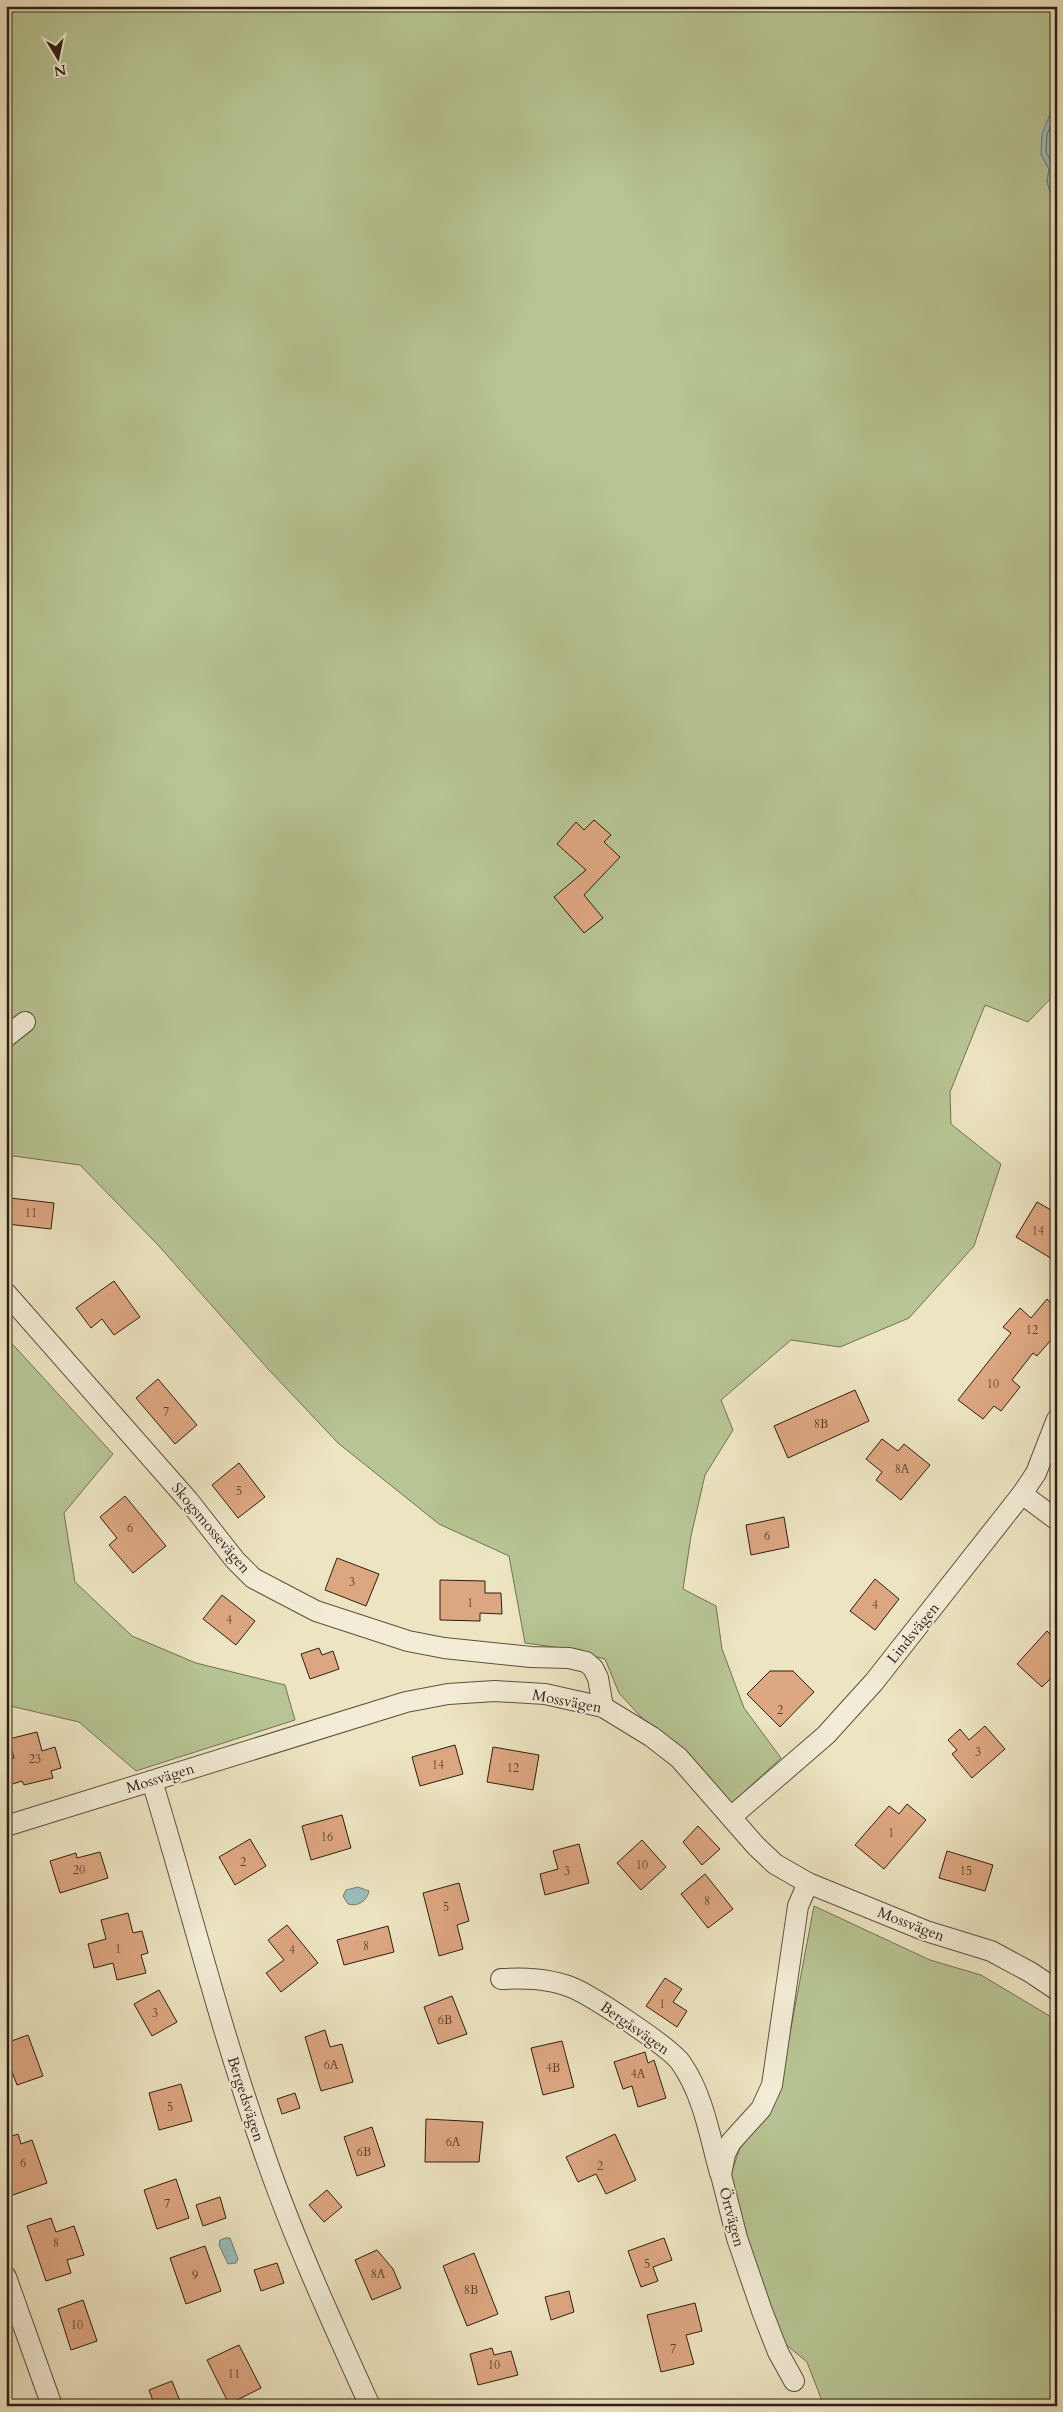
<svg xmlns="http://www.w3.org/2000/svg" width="1063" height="2412" font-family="Cardo,serif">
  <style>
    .green { fill: #b7c493; stroke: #727253 }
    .water { fill: #9bbdba; stroke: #6f7e77 }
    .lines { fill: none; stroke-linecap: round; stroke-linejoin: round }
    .shore { stroke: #646e66; stroke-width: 1 }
    .building { fill: #dca681; stroke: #2e1f13 }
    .minor-casing { stroke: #5e503e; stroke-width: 22 }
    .minor { stroke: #f3edd7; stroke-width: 20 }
    .labels { text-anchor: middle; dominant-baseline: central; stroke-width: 4; stroke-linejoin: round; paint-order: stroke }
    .number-label { font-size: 12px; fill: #5a412e }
    .street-label { font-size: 15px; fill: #2e1f13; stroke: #f3edd7 }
  </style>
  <rect width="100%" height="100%" fill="#ede4c1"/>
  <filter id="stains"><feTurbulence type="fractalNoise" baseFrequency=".004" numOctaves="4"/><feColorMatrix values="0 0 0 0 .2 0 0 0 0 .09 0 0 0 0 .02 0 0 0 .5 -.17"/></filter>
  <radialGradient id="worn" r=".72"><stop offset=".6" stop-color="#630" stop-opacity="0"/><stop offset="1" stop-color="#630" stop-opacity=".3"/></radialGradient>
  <!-- green -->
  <g class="green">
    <path d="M6,6H1057V106L1051,112L1041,154L1049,169L1047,182L1051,194L1057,197V992L1028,1022L985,1005L950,1092L951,1124L1001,1164L974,1246L909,1318L840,1347L791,1340L721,1400L733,1430L705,1475L691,1536L683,1589L716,1606L722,1649L744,1708L781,1758L731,1804L695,1762L641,1717L619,1693L605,1659L562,1648L525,1643L509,1556L439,1524L338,1443L269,1370L158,1245L80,1165L6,1155Z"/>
    <path d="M6,1337L113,1454L64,1513L75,1582L132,1636L196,1663L285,1685L295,1720L136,1771L79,1722L6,1705Z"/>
    <path d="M814,1906L930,1960L981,1975L1048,2015L1057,2023V2406H821L822,2401L807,2362L778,2338L739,2227L731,2175L739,2150L776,2094L784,2065Z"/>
  </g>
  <!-- water -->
  <g class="water">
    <path d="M1057,106V197L1051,194L1047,182L1049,169L1041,154L1042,134L1051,112Z"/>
    <path d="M358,1887L369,1891C367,1901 358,1907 348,1904L343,1896L346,1890Z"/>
    <path d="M226,2238H230L238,2259L236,2263L228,2264L219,2245L220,2240Z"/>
  </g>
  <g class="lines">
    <!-- shore -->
    <path class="shore" d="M1057,113L1047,134L1046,152L1054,167L1052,182L1057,191"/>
  </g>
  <!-- building -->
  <g class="building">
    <path d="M594,820L611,835L604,842L620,857L584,895L603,918L584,933L554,897L586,870L557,844L576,822L584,830Z"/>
    <path d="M10,1198L54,1203L51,1229L7,1224Z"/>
    <path d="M1037,1202L1056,1213L1051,1223L1057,1226V1262L1016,1237Z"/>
    <path d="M114,1281L140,1317L114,1335L102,1319L91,1328L76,1308Z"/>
    <path d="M1047,1299L1057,1308V1333L1037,1356L1033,1353L1012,1380L1020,1387L1001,1411L994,1406L983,1419L958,1400L1011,1333L1003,1327L1020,1308L1031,1318Z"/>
    <path d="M158,1379L197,1425L175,1444L136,1398Z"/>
    <path d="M855,1390L869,1421L788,1458L774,1426Z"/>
    <path d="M882,1439L898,1451L904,1444L930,1465L901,1500L876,1480L882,1472L866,1459Z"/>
    <path d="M239,1463L265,1497L238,1518L212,1485Z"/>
    <path d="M125,1496L166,1546L133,1573L109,1545L117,1538L100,1517Z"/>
    <path d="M784,1517L789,1547L751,1555L746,1525Z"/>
    <path d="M337,1558L379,1574L366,1606L325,1590Z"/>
    <path d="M875,1579L899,1599L875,1630L850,1611Z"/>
    <path d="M440,1580L485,1581V1593H501L502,1614L480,1613V1621L440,1620Z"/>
    <path d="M222,1595L255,1621L236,1645L203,1619Z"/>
    <path d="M1047,1631L1057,1640V1672L1042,1687L1017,1664Z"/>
    <path d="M319,1648L322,1655L333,1651L339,1669L310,1679L301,1654Z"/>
    <path d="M770,1671H793L814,1692L780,1727L747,1694Z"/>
    <path d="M985,1726L1005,1749L972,1778L952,1754L957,1750L948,1740L960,1729L969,1740Z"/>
    <path d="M37,1732L42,1751L55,1747L61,1768L51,1771L53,1778L24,1785L22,1781L6,1786V1760L14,1758L9,1739Z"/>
    <path d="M455,1745L463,1774L420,1786L412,1757Z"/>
    <path d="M493,1747L539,1755L533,1790L487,1782Z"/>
    <path d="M907,1804L926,1820L884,1869L855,1845L889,1806L899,1814Z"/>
    <path d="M342,1815L351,1848L311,1860L302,1826Z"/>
    <path d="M698,1826L720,1849L702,1865L683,1842Z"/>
    <path d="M250,1839L266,1866L235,1885L219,1857Z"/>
    <path d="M642,1840L666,1867L641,1890L617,1863Z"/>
    <path d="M579,1844L589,1883L545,1895L540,1874L558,1869L553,1851Z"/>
    <path d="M947,1851L993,1865L985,1891L939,1878Z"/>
    <path d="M100,1852L108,1878L60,1893L50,1861L76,1853L77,1858Z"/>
    <path d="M705,1874L733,1909L708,1928L681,1894Z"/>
    <path d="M459,1883L469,1921L457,1925L463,1949L439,1956L423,1893Z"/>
    <path d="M128,1913L133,1933L142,1931L148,1953L141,1955L146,1973L117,1980L113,1963L94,1968L88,1944L106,1939L101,1920Z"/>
    <path d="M287,1925L318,1963L281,1992L266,1973L284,1960L268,1940Z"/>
    <path d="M388,1926L394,1952L344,1965L337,1940Z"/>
    <path d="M665,1978L682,1989L673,2002L687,2011L677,2027L646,2006Z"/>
    <path d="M159,1990L177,2022L152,2036L134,2004Z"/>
    <path d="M452,1996L467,2034L438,2044L424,2007Z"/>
    <path d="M325,2030L330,2047L342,2044L353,2082L321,2091L305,2037Z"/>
    <path d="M28,2035L43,2076L17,2085L10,2066L6,2067V2043Z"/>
    <path d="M562,2041L574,2087L543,2095L531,2048Z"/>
    <path d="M645,2052L648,2063L654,2060L666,2098L638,2107L632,2086L623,2089L614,2062Z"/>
    <path d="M181,2084L192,2121L159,2130L149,2093Z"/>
    <path d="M295,2093L300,2108L282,2114L277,2099Z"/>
    <path d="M426,2119L483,2122L479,2162H425Z"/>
    <path d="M372,2127L385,2166L357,2176L344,2137Z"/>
    <path d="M18,2134L21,2144L32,2140L47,2183L10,2196L6,2186V2138Z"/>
    <path d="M615,2134L636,2180L606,2194L596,2174L578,2182L566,2157Z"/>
    <path d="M176,2179L189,2218L157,2229L144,2190Z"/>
    <path d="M327,2190L342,2207L324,2222L309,2205Z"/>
    <path d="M220,2197L226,2218L203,2226L196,2205Z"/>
    <path d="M51,2218L56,2232L74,2226L84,2255L67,2260L71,2273L46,2281L27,2226Z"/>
    <path d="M664,2238L672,2260L653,2267L658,2281L641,2287L628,2251Z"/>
    <path d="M205,2246L221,2291L186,2304L170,2258Z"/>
    <path d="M377,2250L393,2269L401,2288L372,2300L355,2260Z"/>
    <path d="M474,2253L498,2314L467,2326L443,2266Z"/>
    <path d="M277,2263L284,2283L261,2291L254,2270Z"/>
    <path d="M569,2291L574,2312L551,2320L545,2297Z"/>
    <path d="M83,2300L97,2341L71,2350L58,2309Z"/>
    <path d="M695,2303L702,2331L686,2335L694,2364L661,2372L647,2315Z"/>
    <path d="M239,2345L261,2388L229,2404L207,2360Z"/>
    <path d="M492,2348L494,2355L511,2351L518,2375L478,2385L470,2354Z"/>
    <path d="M172,2381L182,2406H155L149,2390Z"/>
  </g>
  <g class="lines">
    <!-- minor casing -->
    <g class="minor-casing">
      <g id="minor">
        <path d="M6,1037L25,1022"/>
        <path d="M6,1293L188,1500L235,1560L253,1578L316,1611L408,1641L444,1648L531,1657L569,1658L586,1662L593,1668L598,1678L603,1707"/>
        <path d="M1022,1494L1057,1520"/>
        <path d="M152,1781C189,1902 219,2024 261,2144C291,2233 331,2320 370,2406"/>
        <path d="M731,1817L826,1735L874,1682L1022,1494L1036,1473L1057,1419"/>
        <path d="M6,1826L406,1702L448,1694L495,1691L545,1694L603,1707L652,1737L679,1758L756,1846L775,1864L808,1883L926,1931L991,1951L1030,1972L1057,1990"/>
        <path d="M501,1979C524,1978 545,1978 568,1986C587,1992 670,2047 681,2063C703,2094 710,2137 720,2173"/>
        <path d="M6,2277L52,2406"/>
        <path d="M794,2381L778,2352L762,2311L737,2238L721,2175L725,2154L731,2142L761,2109L772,2085L798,1906L808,1883"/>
      </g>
    </g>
    <!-- minor -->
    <use href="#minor" class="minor"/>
  </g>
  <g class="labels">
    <!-- number labels -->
    <g class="number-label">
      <text x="31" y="1213">11</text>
      <text x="1038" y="1231">14</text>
      <text x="1032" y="1330">12</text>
      <text x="993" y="1384">10</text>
      <text x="166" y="1412">7</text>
      <text x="821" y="1424">8B</text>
      <text x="902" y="1469">8A</text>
      <text x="239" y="1491">5</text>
      <text x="130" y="1528">6</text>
      <text x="767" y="1536">6</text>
      <text x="352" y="1582">3</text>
      <text x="470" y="1603">1</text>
      <text x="875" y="1605">4</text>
      <text x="229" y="1620">4</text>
      <text x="780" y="1710">2</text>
      <text x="978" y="1752">3</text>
      <text x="35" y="1759">23</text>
      <text x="438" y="1765">14</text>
      <text x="513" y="1768">12</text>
      <text x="891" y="1833">1</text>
      <text x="327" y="1837">16</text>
      <text x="243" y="1862">2</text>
      <text x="642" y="1865">10</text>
      <text x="79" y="1870">20</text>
      <text x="567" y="1871">3</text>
      <text x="966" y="1871">15</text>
      <text x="707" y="1901">8</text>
      <text x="446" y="1907">5</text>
      <text x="366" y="1946">8</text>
      <text x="118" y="1949">1</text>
      <text x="292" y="1950">4</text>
      <text x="662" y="2004">1</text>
      <text x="155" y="2013">3</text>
      <text x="445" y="2020">6B</text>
      <text x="331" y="2065">6A</text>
      <text x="553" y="2068">4B</text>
      <text x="638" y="2074">4A</text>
      <text x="170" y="2107">5</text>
      <text x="453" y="2142">6A</text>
      <text x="364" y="2152">6B</text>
      <text x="23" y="2163">6</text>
      <text x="600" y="2166">2</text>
      <text x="167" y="2204">7</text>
      <text x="56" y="2243">8</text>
      <text x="647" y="2264">5</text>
      <text x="378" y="2274">8A</text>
      <text x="195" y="2275">9</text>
      <text x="471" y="2290">8B</text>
      <text x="77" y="2325">10</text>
      <text x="673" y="2349">7</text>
      <text x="494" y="2365">10</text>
      <text x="234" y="2374">11</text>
    </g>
    <!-- street labels -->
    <g class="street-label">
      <text transform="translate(211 1528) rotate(50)">Skogsmossevägen</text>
      <text transform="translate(913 1633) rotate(-51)">Lindsvägen</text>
      <text transform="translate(567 1701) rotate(11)">Mossvägen</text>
      <text transform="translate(160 1778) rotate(-17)">Mossvägen</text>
      <text transform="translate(911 1924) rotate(21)">Mossvägen</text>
      <text transform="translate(635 2028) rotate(35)">Bergåsvägen</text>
      <text transform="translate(246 2099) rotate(72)">Bergedsvägen</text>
      <text transform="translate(732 2217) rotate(75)">Örtvägen</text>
    </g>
  </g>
  <!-- margin -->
  <rect width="1063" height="2412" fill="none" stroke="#ede4c1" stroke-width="25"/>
  <rect x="8" y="8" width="1048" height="2397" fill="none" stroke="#2e1f13" stroke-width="2.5"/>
  <rect x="12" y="12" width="1038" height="2387" fill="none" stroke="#2e1f13"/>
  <!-- north arrow -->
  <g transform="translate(58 58) rotate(170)" stroke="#f3edd7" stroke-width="4" paint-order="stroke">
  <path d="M0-4L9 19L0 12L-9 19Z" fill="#2e1f13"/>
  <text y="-8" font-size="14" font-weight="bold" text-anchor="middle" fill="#2e1f13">N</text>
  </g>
  <rect width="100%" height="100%" filter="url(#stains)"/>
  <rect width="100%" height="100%" fill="url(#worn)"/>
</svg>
